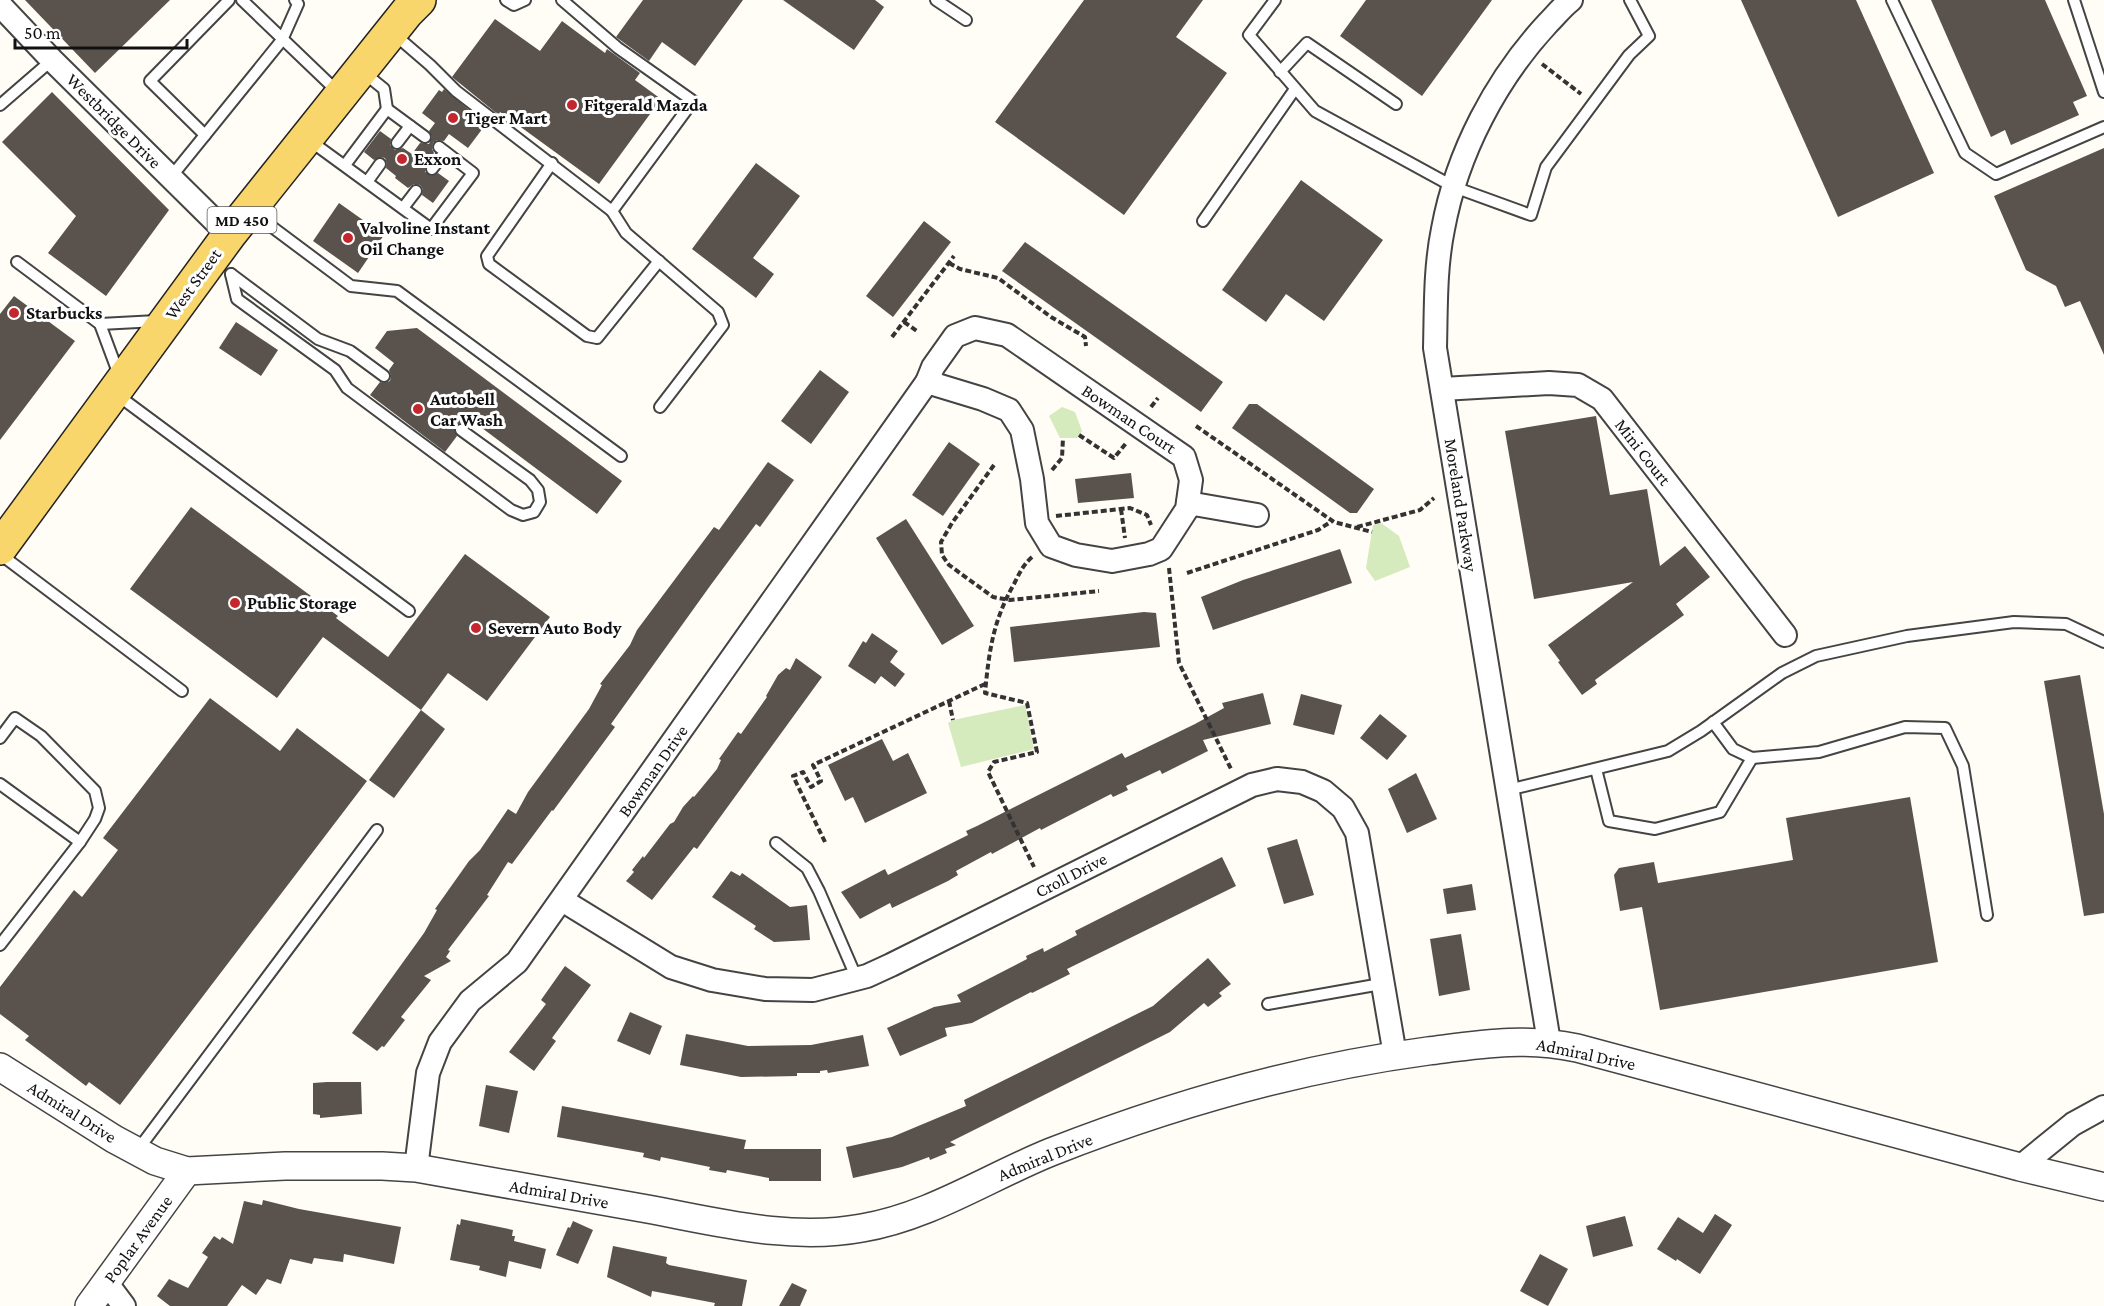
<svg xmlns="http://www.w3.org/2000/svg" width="2104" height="1306" font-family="'Crimson Pro',serif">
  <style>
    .park { fill: #d5ebbd }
    .building { fill: #5a524d }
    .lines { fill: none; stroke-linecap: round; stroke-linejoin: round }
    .service-casing { stroke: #444; stroke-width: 14 }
    .minor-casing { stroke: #444; stroke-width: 26 }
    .tertiary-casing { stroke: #444; stroke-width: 30 }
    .primary-casing { stroke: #222; stroke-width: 36 }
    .path { stroke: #333; stroke-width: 4; stroke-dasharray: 6 3; stroke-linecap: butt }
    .service { stroke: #fff; stroke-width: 10 }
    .minor { stroke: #fff; stroke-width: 22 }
    .tertiary { stroke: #fff; stroke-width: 27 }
    .primary { stroke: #f9d66b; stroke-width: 33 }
    .poi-dot { fill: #c4262e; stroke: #fff; stroke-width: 2 }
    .labels { text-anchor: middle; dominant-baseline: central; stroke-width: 6; stroke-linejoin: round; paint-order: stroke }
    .shield { fill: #fff; stroke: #585858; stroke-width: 1.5 }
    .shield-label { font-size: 16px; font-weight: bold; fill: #111 }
    .poi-label { font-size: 18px; font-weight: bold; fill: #111; stroke: #fff; text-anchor: start }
    .street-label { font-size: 18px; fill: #111; stroke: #fff }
  </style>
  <rect width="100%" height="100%" fill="#fffdf5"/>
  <!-- park -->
  <g class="park">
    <path d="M1062,407L1075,412L1082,431L1077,438H1060L1049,416Z"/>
    <path d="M1381,523L1399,536L1410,567L1375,581L1366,568L1373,525Z"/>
    <path d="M1025,705L1034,749L961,767L948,723L953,720Z"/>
  </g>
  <!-- building -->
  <g class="building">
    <path d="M25,0H170L95,73Z"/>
    <path d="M643,0H743L695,66L662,42L649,61L616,37Z"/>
    <path d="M783,0H875L884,7L854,50Z"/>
    <path d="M1084,0H1203L1176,37L1227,73L1124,215L995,122Z"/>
    <path d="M1366,0H1492L1422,96L1340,36Z"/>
    <path d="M1741,0H1856L1934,173L1838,217Z"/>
    <path d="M1931,0H2045L2087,96L2073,102L2079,115L2011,145L2005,130L1991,137Z"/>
    <path d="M495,19L540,51L562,21L605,53L607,49L640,73L635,80L661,99L599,184L500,112L499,114L495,112L452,77Z"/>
    <path d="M444,89L486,124L468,148L449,134L444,141L437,140L433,143L432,149L434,153L426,164L425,172L432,176L438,173L449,181L433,203L422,195L423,189L420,185L414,184L408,188L395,178L396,176L386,168L387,164L385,158L380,157L374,160L364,152L380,131L391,139L390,145L395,150L403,148L412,154L420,143L429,144L432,137L429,131L435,123L422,113L439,90L442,92Z"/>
    <path d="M52,92L169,210L106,296L48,253L76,216L2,142Z"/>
    <path d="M2104,148V355L2080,301L2065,307L2056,286L2026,270L1994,196Z"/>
    <path d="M756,163L800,196L753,258L774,274L756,298L692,249Z"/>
    <path d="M1301,180L1383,240L1324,321L1286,294L1266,322L1222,290Z"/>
    <path d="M339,203L384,235L358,273L313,241Z"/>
    <path d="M924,221L951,242L893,317L866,296Z"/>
    <path d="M1025,242L1223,382L1201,412L1002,271Z"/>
    <path d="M14,296L75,341L0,440V314Z"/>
    <path d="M236,322L278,350L261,376L219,348Z"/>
    <path d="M417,328L622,481L597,514L470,419L466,424L461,423L455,425L454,430L457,436L445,452L370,395L380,382L384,383L390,381L391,376L389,370L394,363L375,348L387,331Z"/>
    <path d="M820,370L849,392L811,444L781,421Z"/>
    <path d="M1249,404H1257L1374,489L1357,513H1350L1232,428Z"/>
    <path d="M1596,416L1610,495L1647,489L1660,566L1685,546L1710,577L1676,604L1684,615L1595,680L1597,684L1582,695L1558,662L1560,661L1548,645L1633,582L1534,599L1505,431Z"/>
    <path d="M949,442L980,464L943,516L912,495Z"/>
    <path d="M768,462L794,480L760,527L756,524L710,586L611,724L615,727L553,811L552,810L512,864L508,862L487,895L489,896L448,950L450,951L446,957L451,961L424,976L431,980L401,1017L405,1020L384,1047L382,1046L377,1051L352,1033L424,933L437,910L435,909L469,861L480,850L508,809L516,814L528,792L589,709L602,685L600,684L630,645L637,630L714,527L719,530Z"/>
    <path d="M1131,473L1134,498L1078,503L1075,479Z"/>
    <path d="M191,507L338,616L336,618L388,657L465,554L550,617L487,701L448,673L421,710L323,637L277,698L130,589Z"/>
    <path d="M906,519L974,626L942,645L876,538Z"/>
    <path d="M1340,549L1352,583L1213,630L1201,597L1243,580Z"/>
    <path d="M1144,612L1156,613L1160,647L1014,662L1010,627Z"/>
    <path d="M872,633L898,651L890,662L905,674L895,687L881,676L875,684L848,666L863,641L866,643Z"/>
    <path d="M796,658L822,677L697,849L694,847L652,900L626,881L634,872L632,870L643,856L644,858L670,824L674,822L683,807L693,796L694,797L717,769L721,760L719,759L738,732L741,734L767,697L766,696L778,675L786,668L790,670Z"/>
    <path d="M2080,675L2104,814V913L2084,916L2044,681Z"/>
    <path d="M1263,693L1271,724L1203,740L1208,751L1162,774L1160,770L1126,786L1128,790L1113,797L1111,794L1041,830L1040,828L992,854L991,852L956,871L958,875L948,881L892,908L890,903L860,919L841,892L885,869L888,875L968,835L966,831L977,826L1122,753L1125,758L1195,724L1224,708L1222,703Z"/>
    <path d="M1301,694L1342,705L1334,735L1293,725Z"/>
    <path d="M210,698L280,751L297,728L367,781L120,1105L89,1082L86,1086L25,1040L29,1036L0,1014V987L74,890L82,897L118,850L103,838Z"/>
    <path d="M421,710L445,729L394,798L369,780Z"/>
    <path d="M1380,714L1407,736L1387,760L1360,738Z"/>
    <path d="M882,739L893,761L908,753L927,793L865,823L853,797L845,801L828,765Z"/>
    <path d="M1416,773L1437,819L1407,833L1388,789Z"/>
    <path d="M1910,797L1938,962L1660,1010L1642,907L1620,911L1614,875L1619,868L1654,862L1658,883L1793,860L1786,818Z"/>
    <path d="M1297,839L1314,895L1284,904L1267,848Z"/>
    <path d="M1222,857L1236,886L1067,969L1070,974L1032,993L1031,992L972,1023L945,1028L947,1036L900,1056L887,1028L934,1007L961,1002L957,995L1027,959L1026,956L1043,948L1044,952L1077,935L1075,931Z"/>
    <path d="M731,871L740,876L742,873L790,907L807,905L810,940L774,942L754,929L756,926L712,897Z"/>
    <path d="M1472,884L1476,910L1447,914L1443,889Z"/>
    <path d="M1461,934L1470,990L1439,996L1430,939Z"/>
    <path d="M1208,958L1231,984L1219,993L1222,996L1208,1007L1204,1003L1170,1032L950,1142L956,1145L945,1149L947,1153L930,1160L929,1157L902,1167L853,1178L846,1147L892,1137L966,1106L964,1100L1153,1006Z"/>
    <path d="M565,966L591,985L552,1038L556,1041L534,1071L509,1052L546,1004L541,1000Z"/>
    <path d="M630,1012L662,1026L650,1055L617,1041Z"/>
    <path d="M686,1034L748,1046L811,1045L863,1035L869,1066L828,1073L827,1070L820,1071V1073H797V1076L741,1077L680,1065Z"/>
    <path d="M327,1082H361L362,1114L320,1118V1115L313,1114V1083Z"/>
    <path d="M486,1085L518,1091L509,1133L479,1126Z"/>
    <path d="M562,1106L746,1140L744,1149H821V1181H769V1178L727,1170L726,1173L709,1170L710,1167L661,1157L660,1161L643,1157L644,1153L557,1137Z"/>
    <path d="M263,1200L299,1209L401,1227L394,1264L344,1254L343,1262L314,1258L312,1264L290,1259L281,1284L267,1279L256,1295L242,1285L227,1306H170L157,1296L169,1279L188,1288L208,1257L202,1253L214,1236L220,1240L222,1237L233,1244L244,1201L262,1205Z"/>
    <path d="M1715,1214L1732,1225L1700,1274L1677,1259L1676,1261L1657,1249L1678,1217L1703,1233Z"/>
    <path d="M1625,1216L1633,1246L1593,1257L1586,1226Z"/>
    <path d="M461,1219L513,1230L512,1236H515L514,1241L546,1249L541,1269L509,1261L506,1277L479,1270L480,1266L450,1260L457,1224L460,1225Z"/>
    <path d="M573,1221L593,1230L578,1264L556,1255L568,1227L570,1228Z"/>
    <path d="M613,1246L667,1257L666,1263L669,1265L747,1280L742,1306H714L715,1303L652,1291L651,1297L607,1277Z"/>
    <path d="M1540,1254L1568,1269L1548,1306L1520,1291Z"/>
    <path d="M792,1283L807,1290L800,1306H779Z"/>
  </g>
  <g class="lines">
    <!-- service casing -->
    <g class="service-casing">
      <g id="service">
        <path d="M242,0L339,93"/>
        <path d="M506,0L514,5L525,0"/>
        <path d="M936,0L966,20"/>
        <path d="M1275,0L1249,35L1315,111L1454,187L1531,215L1546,167L1629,55L1649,36L1630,0"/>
        <path d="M1892,0L1965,153L1996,174L2104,127"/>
        <path d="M2074,0L2104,92"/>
        <path d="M394,34L430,65L456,91L612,211L693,101L618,48L562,0"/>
        <path d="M363,72L384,89L387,109"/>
        <path d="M1280,72L1307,43L1396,104"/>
        <path d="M0,105L52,60"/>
        <path d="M205,135L150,81L229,0"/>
        <path d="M309,140L431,229L473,173L439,147"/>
        <path d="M397,143L410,126"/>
        <path d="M552,163L487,256L489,264L587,336L597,338L659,261"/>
        <path d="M345,165L387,109L425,137"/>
        <path d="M432,169L445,152"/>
        <path d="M171,177L282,40L298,4L295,0"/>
        <path d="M367,182L380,164"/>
        <path d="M403,208L416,191"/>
        <path d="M612,211L626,233L718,312L723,325L660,407"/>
        <path d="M252,212L351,286L397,291L621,456"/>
        <path d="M1203,221L1295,89"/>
        <path d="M17,262L100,324L119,375"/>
        <path d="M231,274L237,299L335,370L347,388L511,510L523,515L534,512L540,502L538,490L530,480L461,430"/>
        <path d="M231,274L318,339L350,351L384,376"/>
        <path d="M100,324L157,321"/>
        <path d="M116,394L409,611"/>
        <path d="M0,554L182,691"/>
        <path d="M1713,722L1733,749L1752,758L1819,752L1905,727L1945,728L1963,766L1987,915"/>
        <path d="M0,738L15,718L41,736L95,791L99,808L95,819L80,842"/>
        <path d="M1596,769L1609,821L1655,829L1720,812L1752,758"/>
        <path d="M0,784L80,842L0,945"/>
        <path d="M1508,790L1668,751L1701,731L1782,673L1816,656L1907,636L2014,622L2066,624L2104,642"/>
        <path d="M776,843L807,868L819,891L857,979"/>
        <path d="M1268,1004L1381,984"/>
        <path d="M137,1151L377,830"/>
      </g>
    </g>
    <!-- minor casing -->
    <g class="minor-casing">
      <g id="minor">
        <path d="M0,5L52,60L229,235"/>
        <path d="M975,328L1007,335L1184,457L1191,480L1187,509L1161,549L1149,554L1112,561L1076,555L1051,546L1037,523L1032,479L1022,430L1009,410L983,399L927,382L933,367L955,336Z"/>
        <path d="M1442,389L1549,383L1578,385L1602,399L1785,635"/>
        <path d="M1188,503L1257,515"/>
        <path d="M562,900L671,967L712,980L765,989L813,990L867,976L891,965L1252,785L1277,779L1302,782L1323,791L1343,808L1357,833L1395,1055"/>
        <path d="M1549,1042L1435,348C1436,308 1435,268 1443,229C1457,153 1496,79 1548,23C1556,15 1562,7 1571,0"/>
        <path d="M2020,1167L2073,1124L2104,1107"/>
        <path d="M416,1168L428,1073L440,1042L470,1001L517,962L927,382"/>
        <path d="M106,1282L124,1306"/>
      </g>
    </g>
    <!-- tertiary casing -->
    <g class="tertiary-casing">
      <g id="tertiary">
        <path d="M0,1067L114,1139L155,1161L187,1171L285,1166H382L416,1168C495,1182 574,1196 653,1210C722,1223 792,1241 862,1228C929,1217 989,1177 1051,1152C1171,1105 1300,1068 1428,1051C1483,1044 1522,1037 1577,1048L2020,1167L2104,1187"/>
        <path d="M89,1306L187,1171"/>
      </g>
    </g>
    <!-- primary casing -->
    <g class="primary-casing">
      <path id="primary" d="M0,548L229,235L407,12L419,0"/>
    </g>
    <!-- path -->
    <g class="path">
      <path d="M1542,64L1581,94"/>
      <path d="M949,263L960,269L998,278L1051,317L1085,337L1086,346"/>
      <path d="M904,322L917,331"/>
      <path d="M892,337L954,256"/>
      <path d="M1151,407L1158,398"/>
      <path d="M1196,426L1334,522L1372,532"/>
      <path d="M1079,435L1114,458L1127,442"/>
      <path d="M994,465L952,523L941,542L942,555L949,565L993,597L1010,600L1099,591"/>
      <path d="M1052,470L1062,458L1063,438"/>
      <path d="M1121,509L1125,538"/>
      <path d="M1056,516L1130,508L1147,515L1151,525"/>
      <path d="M1357,527L1420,510L1434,498"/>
      <path d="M1032,557C1023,565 1019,574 1014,584C993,621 989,651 985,693L1027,703L1037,752L994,762L988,772L1034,867"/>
      <path d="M1169,568L1179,663L1231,769"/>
      <path d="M1187,573L1318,530L1332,521"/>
      <path d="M949,701L953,720"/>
      <path d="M825,842L793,776L803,772L811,787L821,781L813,765L985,684"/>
    </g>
    <!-- service -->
    <use href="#service" class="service"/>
    <!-- minor -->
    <use href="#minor" class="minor"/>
    <!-- tertiary -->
    <use href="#tertiary" class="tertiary"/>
    <!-- primary -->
    <use href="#primary" class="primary"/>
  </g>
  <!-- markers -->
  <g class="poi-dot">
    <circle cx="572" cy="105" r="6"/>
    <circle cx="453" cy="118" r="6"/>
    <circle cx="402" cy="159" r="6"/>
    <circle cx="348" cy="238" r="6"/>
    <circle cx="14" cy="313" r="6"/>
    <circle cx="418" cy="409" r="6"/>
    <circle cx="235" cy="603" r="6"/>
    <circle cx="476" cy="628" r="6"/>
  </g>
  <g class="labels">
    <!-- shield labels -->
    <rect class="shield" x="207.5" y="207" width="69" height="26" rx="4.5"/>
    <g class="shield-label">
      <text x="242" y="220">MD 450</text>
    </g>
    <!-- poi labels -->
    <g class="poi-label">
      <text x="584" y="105">Fitgerald Mazda</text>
      <text x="465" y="118">Tiger Mart</text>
      <text x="414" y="159">Exxon</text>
      <text x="360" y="228">Valvoline Instant<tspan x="360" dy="21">Oil Change</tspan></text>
      <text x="26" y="313">Starbucks</text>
      <text x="430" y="399">Autobell<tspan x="430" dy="21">Car Wash</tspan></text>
      <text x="247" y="603">Public Storage</text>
      <text x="488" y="628">Severn Auto Body</text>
    </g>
    <!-- street labels -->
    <g class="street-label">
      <text transform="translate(114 121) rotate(45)">Westbridge Drive</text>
      <text transform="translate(193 284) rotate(-54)">West Street</text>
      <text transform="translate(1129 419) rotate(34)">Bowman Court</text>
      <text transform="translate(1643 452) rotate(52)">Mini Court</text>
      <text transform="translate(1461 505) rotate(81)">Moreland Parkway</text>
      <text transform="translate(653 771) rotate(-55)">Bowman Drive</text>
      <text transform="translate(1071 875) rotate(-27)">Croll Drive</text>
      <text transform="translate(1586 1054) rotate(12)">Admiral Drive</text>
      <text transform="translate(72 1112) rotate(32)">Admiral Drive</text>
      <text transform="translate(1045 1157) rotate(-22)">Admiral Drive</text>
      <text transform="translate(559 1194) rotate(10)">Admiral Drive</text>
      <text transform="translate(138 1239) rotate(-54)">Poplar Avenue</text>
    </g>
  </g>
  <!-- scale -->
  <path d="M15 39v9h172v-9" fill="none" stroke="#111111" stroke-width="3"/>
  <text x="24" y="39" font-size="18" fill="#111111" stroke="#ffffff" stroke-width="4.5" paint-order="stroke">50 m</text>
</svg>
